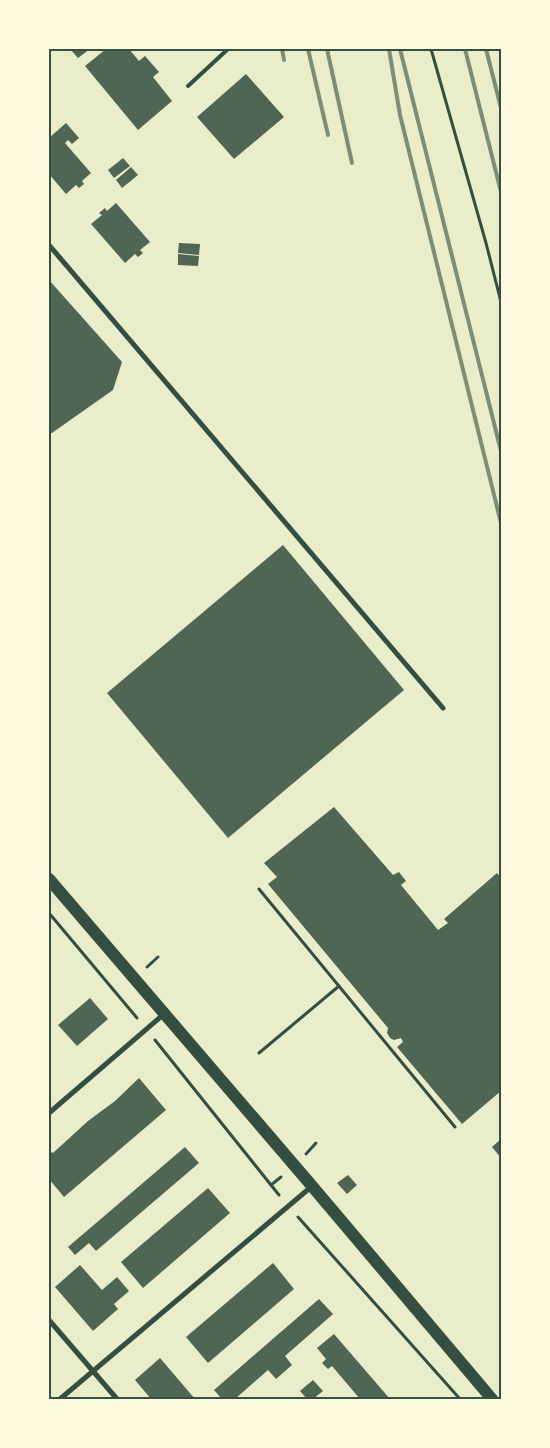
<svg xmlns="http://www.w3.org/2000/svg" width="550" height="1448" font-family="Manrope,sans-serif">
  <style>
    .building { fill: #4f6655 }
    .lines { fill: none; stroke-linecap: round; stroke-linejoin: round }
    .path { stroke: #344e41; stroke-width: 3 }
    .service { stroke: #344e41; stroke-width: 4 }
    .minor { stroke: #344e41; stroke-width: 5 }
    .primary { stroke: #344e41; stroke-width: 12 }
    .rail { stroke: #7c8e77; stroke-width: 4 }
    .neatline { fill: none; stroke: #344e41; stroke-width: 2 }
  </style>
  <rect width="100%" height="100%" fill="#e9edc9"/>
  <!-- building -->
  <g class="building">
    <path d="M70,49H90L78,58Z"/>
    <path d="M106,49H129L139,61L145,56L159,72L153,77L172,101L138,130L85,66Z"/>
    <path d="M246,74L284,117L234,159L197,117Z"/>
    <path d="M66,123L79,138L72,144L68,140L65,143L91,173L82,181L84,184L79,188L76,185L66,194L49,174V138Z"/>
    <path d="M123,158L130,166L114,178L108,170Z"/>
    <path d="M131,167L138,175L122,188L116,180Z"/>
    <path d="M116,203L150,242L140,250L143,253L138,257L135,254L125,263L91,224L102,215L99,213L105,208L107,211Z"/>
    <path d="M179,243L200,244L199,255L178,253Z"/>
    <path d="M178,254L199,256L198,266L178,265Z"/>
    <path d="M49,280L122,362L113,390L49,435Z"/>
    <path d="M283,545L404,690L228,838L107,693Z"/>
    <path d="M334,807L393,875L399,872L406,881L401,885L438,930L448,923L444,919L497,873L501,878V1091L462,1124L397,1047L403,1042L401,1038L394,1040L390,1038L387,1033L388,1028L268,884L277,877L264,863Z"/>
    <path d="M90,998L108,1019L77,1046L58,1025Z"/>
    <path d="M139,1078L166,1110L64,1197L49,1179V1155L52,1152L53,1153L88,1121L115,1101Z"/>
    <path d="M501,1139V1158L492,1147Z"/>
    <path d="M185,1147L199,1163L96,1251L89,1243L75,1255L68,1247Z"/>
    <path d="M348,1175L357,1185L347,1194L337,1183Z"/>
    <path d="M208,1188L230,1213L143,1288L121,1262Z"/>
    <path d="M273,1263L294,1289L208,1363L186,1337Z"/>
    <path d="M80,1265L102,1290L117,1277L129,1291L114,1304L118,1309L93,1331L55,1287Z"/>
    <path d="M319,1299L333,1314L285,1356L292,1365L276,1379L268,1370L235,1399H222L214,1390Z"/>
    <path d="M334,1334L371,1377L390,1399H360L332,1366L328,1369L322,1363L326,1359L317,1348Z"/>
    <path d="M160,1358L195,1399H151L135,1380Z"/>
    <path d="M313,1380L323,1391L313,1399H307L300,1391Z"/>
  </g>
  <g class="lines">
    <!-- path -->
    <g class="path">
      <path d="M431,49L486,243L501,302"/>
      <path d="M259,889L455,1127"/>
      <path d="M49,913L137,1018"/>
      <path d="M147,967L158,957"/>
      <path d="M155,1040L279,1195"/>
      <path d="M259,1053L339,986"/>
      <path d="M306,1154L316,1143"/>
      <path d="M271,1185L281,1177"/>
      <path d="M298,1217L460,1399"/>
    </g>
    <!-- service -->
    <path class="service" d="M188,86L228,49"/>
    <!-- minor -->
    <g class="minor">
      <path d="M49,245L443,708"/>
      <path d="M49,1113L164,1014"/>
      <path d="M49,1320L117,1399"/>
      <path d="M60,1399L311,1187"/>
    </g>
    <!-- primary -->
    <path class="primary" d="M49,879L312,1186L492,1399"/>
    <!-- rail -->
    <g class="rail">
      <path d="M282,49L284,60"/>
      <path d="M308,49L328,135"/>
      <path d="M327,49L352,163"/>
      <path d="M389,49L400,115L501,523"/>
      <path d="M400,49L501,451"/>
      <path d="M465,49L501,192"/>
      <path d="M486,49L501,108"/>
    </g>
  </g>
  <!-- border -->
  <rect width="550" height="1448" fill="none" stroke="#fefae0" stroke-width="100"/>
  <rect x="50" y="50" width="450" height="1348" class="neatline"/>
</svg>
